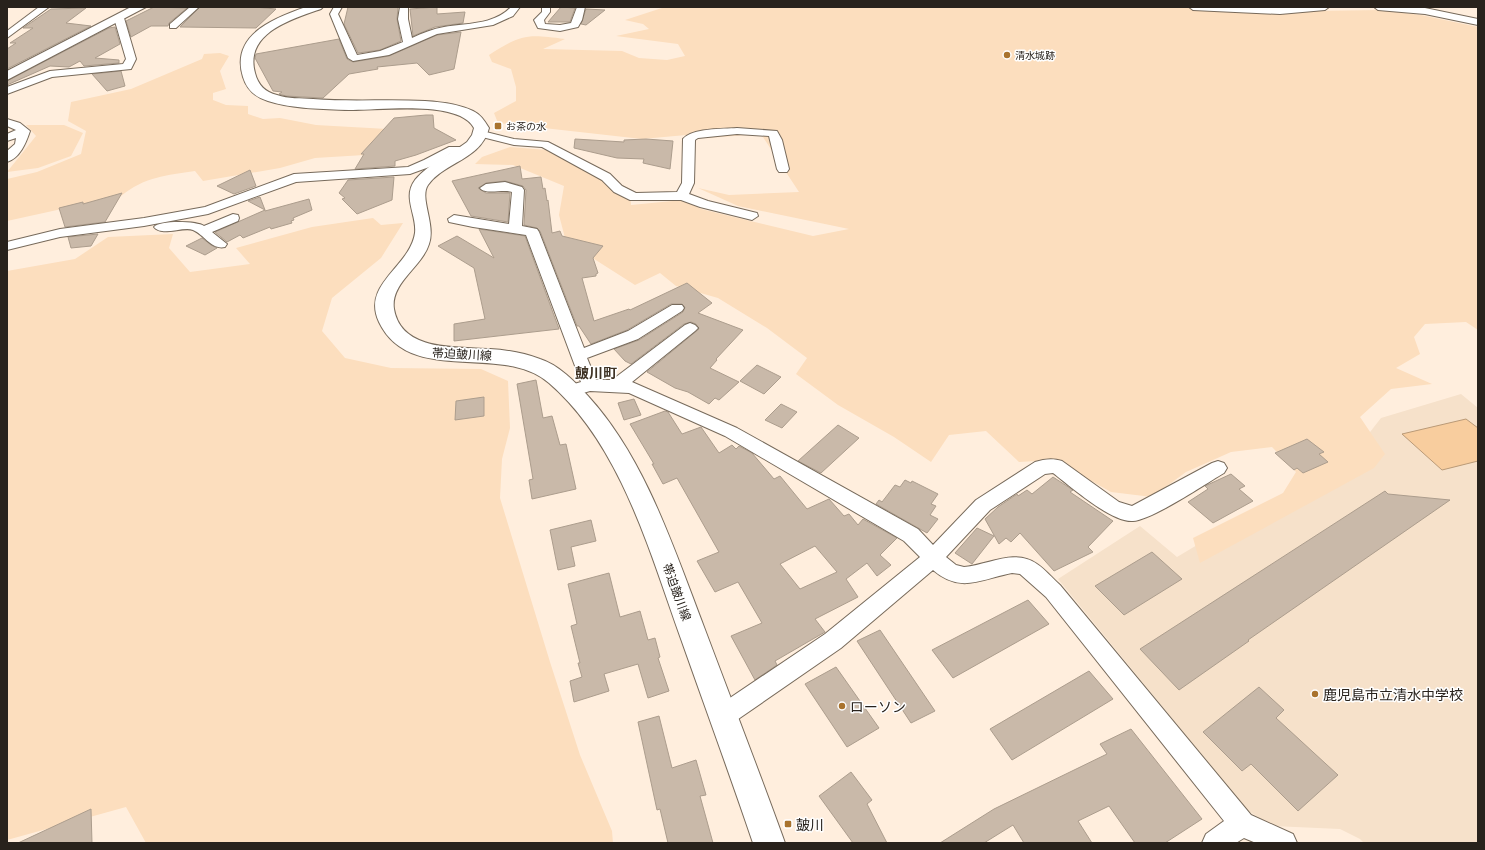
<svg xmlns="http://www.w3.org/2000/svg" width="1485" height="850" font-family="'Golos Text','Noto Sans JP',sans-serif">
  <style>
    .built { fill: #f6e1ca }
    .green { fill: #fcdebe }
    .water { fill: #f8cd9e; stroke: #ba9a77 }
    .building { fill: #c9b9a9; stroke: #ac9d8d; fill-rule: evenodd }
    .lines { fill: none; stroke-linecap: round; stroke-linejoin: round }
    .minor-casing { stroke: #776a5b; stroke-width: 2 }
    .tertiary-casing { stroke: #776a5b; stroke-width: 2 }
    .minor { fill: #fff; fill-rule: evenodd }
    .tertiary { fill: #fff; fill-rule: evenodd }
    .poi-dot { fill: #a9732e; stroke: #fff; stroke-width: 1.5 }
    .labels { text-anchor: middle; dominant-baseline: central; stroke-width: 3; stroke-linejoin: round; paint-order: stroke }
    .far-poi-label { font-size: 10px; fill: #28221c; stroke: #fff; text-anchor: start }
    .street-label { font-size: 12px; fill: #28221c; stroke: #fff }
    .quarter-label { font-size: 14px; font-weight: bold; fill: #3e3224; stroke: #fff }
    .near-poi-label { font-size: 14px; fill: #28221c; stroke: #fff; text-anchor: start }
  </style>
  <rect width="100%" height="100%" fill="#fed"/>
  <!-- built -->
  <path class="built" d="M1461,394L1478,408V843H1364L1360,839L1340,829L1273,826L1247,810L1058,579L1140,526L1177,557L1356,450L1381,418Z"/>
  <!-- green -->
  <g class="green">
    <path d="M665,7H1274L1309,11L1381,10L1421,15L1478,27V330L1466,322L1425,324L1414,337L1420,354L1396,368L1432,384L1391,389L1360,417L1385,454L1374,468L1200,563L1193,538L1283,493L1296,472L1272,447L1231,452L1186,472L1152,497L1111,492L1054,460L1019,462L986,431L949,435L931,462L894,437L838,405L796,374L807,358L767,328L718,298L676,286L660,273L635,285L591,257L602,248L565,238L559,215L564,186L513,165L475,164L482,157L510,147L547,150L579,163L630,189L631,205L683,200L701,209L813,236L849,229L738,206L698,188L729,195L799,192L761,134L707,138L686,135L642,139L498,123L494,113L516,101V87L511,69L492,62L489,55C522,34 526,34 565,39L543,49L622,51L639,58L667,60L685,56L678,44L616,36L649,29L643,24L625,20Z"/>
    <path d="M220,53L229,56L220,71L226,89L213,93V100L226,105L248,106V114L263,119L280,118L316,125L405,130L397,153L315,158L280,168L203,181L195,171C167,175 144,177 121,196L7,221V179L37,172L81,154L86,131L68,121L71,102L131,89L202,59L204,54Z"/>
    <path d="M26,125H64L83,133L71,156L38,168L7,172L36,136Z"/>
    <path d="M373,218L381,225L403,223L381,258L332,298L322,331L345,358L391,368L481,369L508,381L510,428L502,459L500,498L550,662L580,755L612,831L613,843H146L126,807L7,840V843V271L75,259L108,237L173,234L169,248L190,272L250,264L236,248L312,227Z"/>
  </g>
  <!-- water -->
  <path class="water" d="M1466,419L1478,428V461L1442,470L1402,434Z"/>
  <!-- building -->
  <g class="building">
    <path d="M154,7L187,8L169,23L168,26H151L131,37L126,21Z"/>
    <path d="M200,7H254L276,9L256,28L180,27Z"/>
    <path d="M348,7H398L397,19L401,41L380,50L358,53L344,24Z"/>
    <path d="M437,7V14L465,12L463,23L435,27L413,36L410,9Z"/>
    <path d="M561,7L575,8L570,22H548Z"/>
    <path d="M86,8L66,23L91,26L7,69V49L16,43H10L33,28H23L51,9Z"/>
    <path d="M586,9L605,10L586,25L581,24Z"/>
    <path d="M115,27L120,44L95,58L119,60V63L84,66L80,61L69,67L50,66L7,85V81L109,28Z"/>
    <path d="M461,32L454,69L429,75L417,63L377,67L378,69L349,74L323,98L286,96L279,94L282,92L273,91L255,58L256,54L339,39L347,59L353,62L389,56L437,35Z"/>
    <path d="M121,71L125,86L107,91L92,74Z"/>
    <path d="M426,115H433L434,128L456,140L416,155L395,161V166L355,169L364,154H361L394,118Z"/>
    <path d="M575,139L624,142V140L646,139L673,141L670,169L643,163L644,159L617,158L574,148Z"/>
    <path d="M520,166L522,179L541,177L543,189L545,188L547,201L548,200L552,233L560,231L562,236L603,246L593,258L598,273L596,274V276L582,278L594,321L629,309L630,310L687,283L712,303L698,313L743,330L716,359L717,360L710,368L739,382L719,400L715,398L709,404L688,392L675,388L647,372L699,329L696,324L691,322L684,324L631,364L625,361L614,349L639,340L683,312L685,307L682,304H671L627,330L591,344L579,326H577L540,231L537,228L524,225L526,190L523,186L505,181L486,183L478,188L486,193H510L508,222L471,216L452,181Z"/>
    <path d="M250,170L256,186L234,194L217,186Z"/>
    <path d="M394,177L392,200L357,214L342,199L345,198L339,193L348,180Z"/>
    <path d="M122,193L105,222L65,227L59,208L83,202V204Z"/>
    <path d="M260,197L265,210L248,201Z"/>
    <path d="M309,199L312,210L293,218L294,220L291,221L292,223L271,229L270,227L243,238L240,235L227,242L215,232L265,210V211Z"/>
    <path d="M479,229L525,236L559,329L454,341V324L485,319L474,268L438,246L457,236L494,258Z"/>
    <path d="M98,234L91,246L71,248L68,237Z"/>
    <path d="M202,238L211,245L217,248L205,255L186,246Z"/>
    <path d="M757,365L781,377L764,394L740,381Z"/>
    <path d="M536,380L543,418L552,416L560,445L566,444L576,489L532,499L529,480L533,479L517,384Z"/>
    <path d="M484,397V416L455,420L456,401Z"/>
    <path d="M634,399L641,415L624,420L618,403Z"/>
    <path d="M781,404L797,412L782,428L765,420Z"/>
    <path d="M665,411L668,412L682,434L701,427L719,453L732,445L736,449L739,446L752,453L774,479L780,476L807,509L829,499L844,516L849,514L858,525L863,519L897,538L880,555L891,565L877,576L867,563L846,579L858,597L815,619L825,632L775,661L777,665L755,680L731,636L762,623L738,582L715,592L697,561L719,552L677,478L663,484L652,464H654L630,424ZM815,546L837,572L800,589L780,564Z"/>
    <path d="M838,425L859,438L821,473L798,461Z"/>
    <path d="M1307,439L1324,452L1319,454L1328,462L1303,473L1297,468L1294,470L1275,453Z"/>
    <path d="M1231,474L1245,486L1239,489L1253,501L1213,523L1188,502L1208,489L1205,486Z"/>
    <path d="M1053,477L1073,490L1070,492L1113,521L1088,547L1093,552L1054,571L1020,533L1011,542L1006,538L999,544L985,519L998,507L1017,494L1018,496L1027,490L1032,494Z"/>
    <path d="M905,480L911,483L912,481L938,494L931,504L936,506L930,515L938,519L927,533L876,504L879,500L882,502L895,485L900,487Z"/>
    <path d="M1385,491L1388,494L1450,500L1248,640L1249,641L1179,690L1140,649Z"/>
    <path d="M591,520L596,541L571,547L575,566L558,570L550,530Z"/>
    <path d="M977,528L994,536L972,564L955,553Z"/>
    <path d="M1152,552L1182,579L1124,615L1095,586Z"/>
    <path d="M609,573L620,617L640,611L648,640L655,638L660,657L658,658L669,691L648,698L638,664L604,674L609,691L574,702L570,681L582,677L578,663H580L571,626L577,624L568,584Z"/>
    <path d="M1028,600L1049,624L953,678L932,650Z"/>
    <path d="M880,630L935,711L911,723L857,641Z"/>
    <path d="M836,667L879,728L847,747L805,684Z"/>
    <path d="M1089,671L1113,699L1012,760L990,729Z"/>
    <path d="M1259,687L1284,710L1276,718L1338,775L1298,811L1251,764L1242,771L1203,732Z"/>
    <path d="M659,716L672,768L696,760L706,795L700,796L713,843H668L660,809L657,810L638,722Z"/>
    <path d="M1131,729L1202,819L1165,843H1135L1109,806L1078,821L1092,843H1024L1013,825L984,843H940L994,809L1107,754L1100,744Z"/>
    <path d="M851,772L872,800L867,804L887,843H853L819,796Z"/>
    <path d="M91,809L92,843H18Z"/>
  </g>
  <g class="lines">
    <!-- minor casing -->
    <g class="minor-casing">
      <g id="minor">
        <path d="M39,7H49L7,38V31Z"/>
        <path d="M190,7H199L176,28H170V24Z"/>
        <path d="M334,7H342L338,14L357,55L380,51L403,42L398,19L400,7H408V19L412,38C422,33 433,29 444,27C467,23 494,25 511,7H520L513,16L493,25L437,34L389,55L353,61L348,58L330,14Z"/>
        <path d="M542,7H550V12L544,20L545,24L560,25L571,23L577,7H585L582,20L578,27L560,31L538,28L534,20L542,12Z"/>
        <path d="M1189,7H1329L1325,10L1280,14L1193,10Z"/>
        <path d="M1374,7L1425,8L1478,19V25L1425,14L1378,10Z"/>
        <path d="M119,15L124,18L136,59L131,69L52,77L7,94V87L50,71L123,64L126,59L114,18Z"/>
        <path d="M7,119L20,123L30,131C26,143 20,158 7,162V151L15,144L16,138L7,141V134L16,130L7,126Z"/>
        <path d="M737,128L777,131L782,140L789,169L787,172H779L777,169L769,136L737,134L698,138L695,140L694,183L689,194L708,201L757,213L758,216L752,220L700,207L681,200H630L614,192L602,180L542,147L514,145L478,136L476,134L482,131L514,139L548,142L610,174L622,186L636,193L677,192L682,183L683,139C692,128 723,129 737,128Z"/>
        <path d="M449,147H466L472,150L466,153H451L432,166L410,174L296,182L208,214L144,226L60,237L7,250V242L60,229L144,218L205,207L294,174L408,167L424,160Z"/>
        <path d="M505,182L522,187L524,190L522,226L537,229L539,232L584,348L628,331L672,305H682L684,308L682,311L638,339L587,358L596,380H612L685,325L690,323L695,325L698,328L695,331L632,382L737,428L918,529L933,545L976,500L1035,462C1044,459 1053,458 1062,461L1119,502L1132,506L1212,463L1218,461L1224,463L1227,468L1224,473C1205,484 1152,520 1133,521C1112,523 1070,486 1053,473L1045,474L990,510L946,557L956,565L964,567C988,565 1015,548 1037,564C1046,570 1052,578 1060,585L1251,815L1293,834L1297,843H1256L1244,838L1236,843H1202L1206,834L1224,821L1046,597L1020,574L1012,573C981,579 961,594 933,570L841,648L731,724L723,727L715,724L712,716L715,708L825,634L920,557L904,541L725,436L629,393L590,391L570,397L564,395L562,391L564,387L581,382L526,235L473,227L449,222L448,219L454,215L509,224L512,192C503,189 485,195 480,188L486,184Z"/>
        <path d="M233,214L238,215L239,218L238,221L212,232L227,244L225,247C211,250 205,235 193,230C183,226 162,237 154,227C159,220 197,221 204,226Z"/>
      </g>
    </g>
    <!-- tertiary casing -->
    <g class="tertiary-casing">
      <g id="tertiary">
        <path d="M131,7H146L7,80V71Z"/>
        <path d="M306,7H323L321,9C292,19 244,33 255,73C258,85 265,92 277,95C288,99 301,98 313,99C351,102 388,99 425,101C441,102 459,104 473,111C481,115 484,120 489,128C481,160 444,162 428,185C419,198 436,224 429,244C422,267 390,283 394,309C401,352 458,347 490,349C507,350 524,353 540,359C559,365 575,382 588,396C645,458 674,549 704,627C731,699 759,771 785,843H753C730,775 705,707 681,639C650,553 621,445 549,383C502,342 410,387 379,322C361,284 410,267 415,233C417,215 402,197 415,180C428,164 451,154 467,142L472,135L474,128C458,99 378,111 349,110C323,109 293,109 268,101C255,97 247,90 243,77C230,35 274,18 306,7Z"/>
      </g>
    </g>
    <!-- minor -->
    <use href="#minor" class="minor"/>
    <!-- tertiary -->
    <use href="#tertiary" class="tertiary"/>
  </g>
  <!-- markers -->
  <g class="poi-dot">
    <circle cx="1007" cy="55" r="4"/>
    <rect x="494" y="122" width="8" height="8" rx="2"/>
    <circle cx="1315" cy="694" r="4"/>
    <circle cx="842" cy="706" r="4"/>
    <rect x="784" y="820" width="8" height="8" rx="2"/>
  </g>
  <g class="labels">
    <!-- far-poi labels -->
    <g class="far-poi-label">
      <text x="1015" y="55">清水城跡</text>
      <text x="506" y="126">お茶の水</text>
    </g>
    <!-- street labels -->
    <g class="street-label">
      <text transform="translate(462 354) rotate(3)">帯迫皷川線</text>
      <text transform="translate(677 592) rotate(70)">帯迫皷川線</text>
    </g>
    <!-- quarter labels -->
    <g class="quarter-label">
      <text x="596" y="372">皷川町</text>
    </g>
    <!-- near-poi labels -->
    <g class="near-poi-label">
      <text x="1323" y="694">鹿児島市立清水中学校</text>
      <text x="850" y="706">ローソン</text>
      <text x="796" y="824">皷川</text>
    </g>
  </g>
  <!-- border -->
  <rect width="1485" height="850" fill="none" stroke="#28221c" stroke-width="16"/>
</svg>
